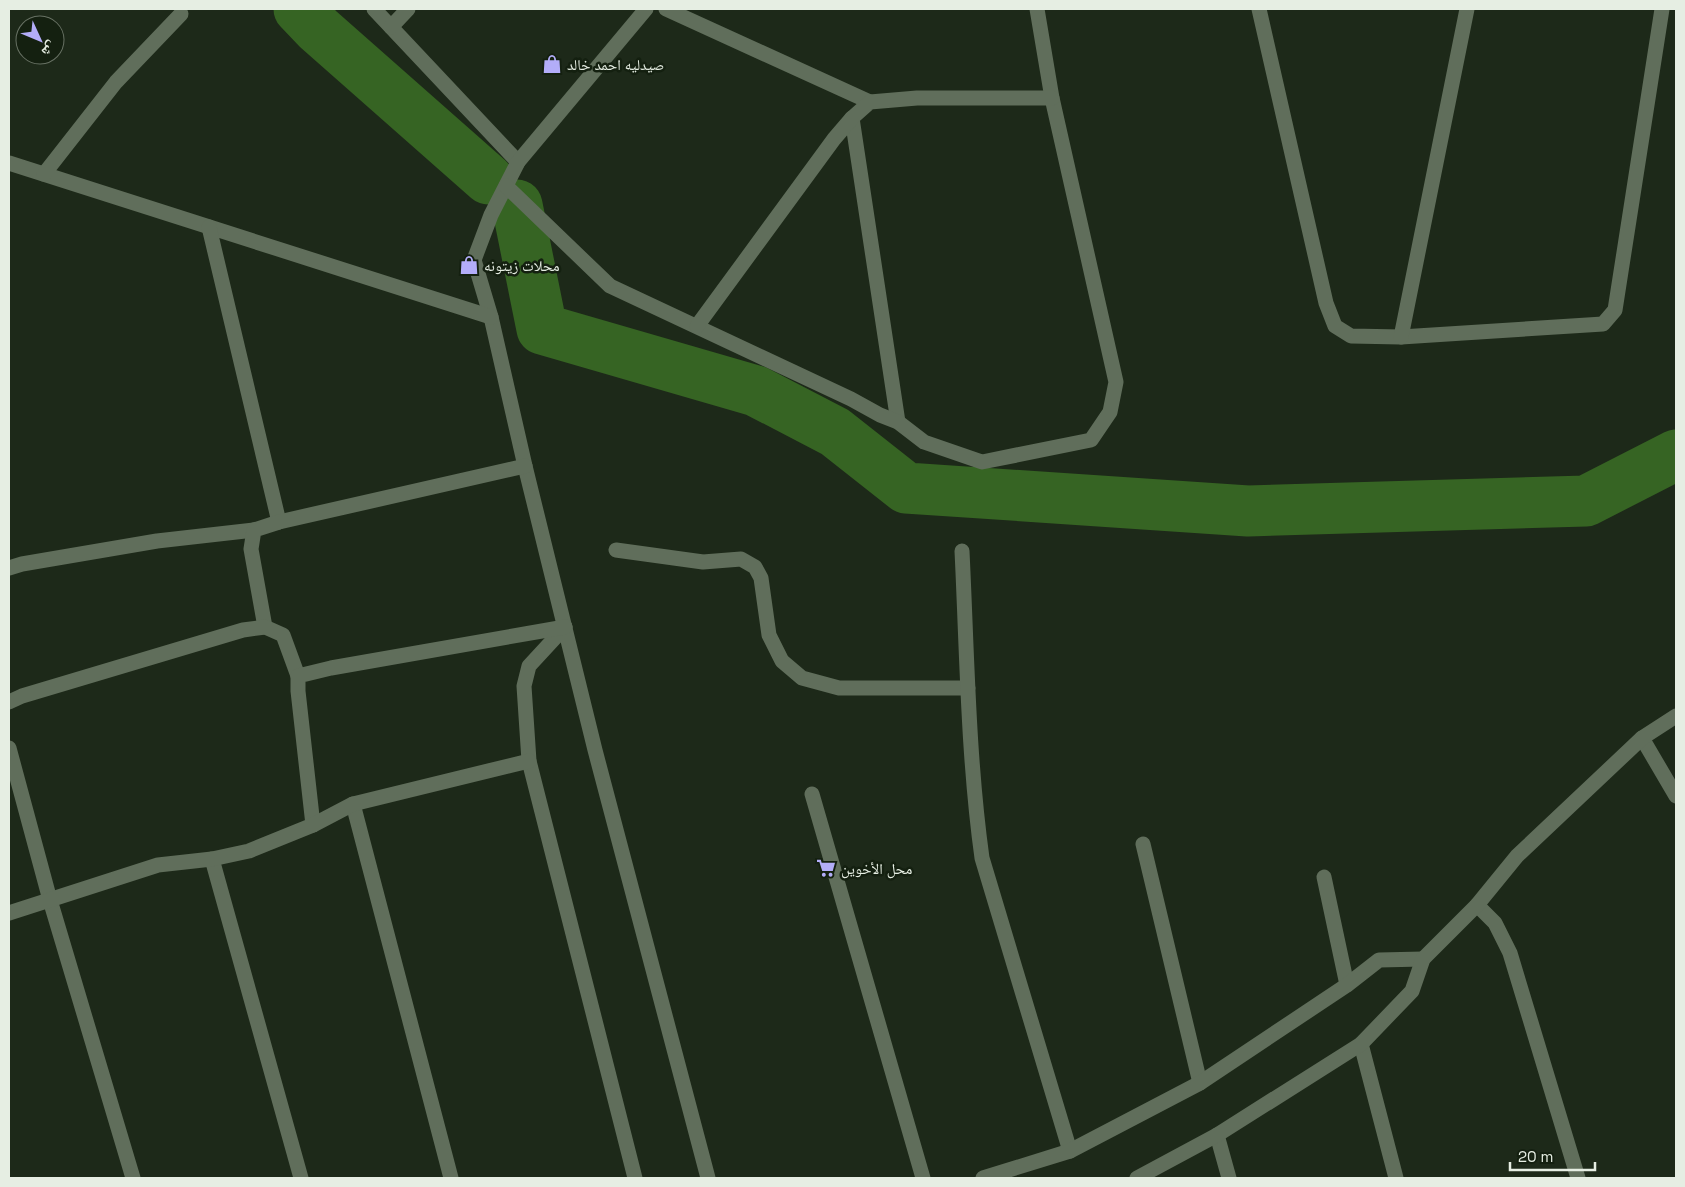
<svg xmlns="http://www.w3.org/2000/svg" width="1685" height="1187" font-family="'Space Grotesk','Noto Naskh Arabic',sans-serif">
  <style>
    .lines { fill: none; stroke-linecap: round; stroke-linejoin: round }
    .river { stroke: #366423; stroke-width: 51 }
    .minor { stroke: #606e5b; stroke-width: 15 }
    .labels { text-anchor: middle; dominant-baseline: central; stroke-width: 5; stroke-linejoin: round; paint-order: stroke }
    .poi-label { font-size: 15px; fill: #e6eee3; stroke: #142010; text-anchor: start }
  </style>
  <rect width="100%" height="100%" fill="#1d2919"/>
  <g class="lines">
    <!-- river -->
    <g class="river">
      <path d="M299,9L318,29L488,179"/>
      <path d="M517,205L542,329L756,391L835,432L906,488L1248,511L1586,501L1676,455"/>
    </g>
    <!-- minor -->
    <g class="minor">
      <path d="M374,9L518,162"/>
      <path d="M646,9L518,162L491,215L474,260L491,317L525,466L595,750L708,1178"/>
      <path d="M666,9L870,102"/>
      <path d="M1259,9L1326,303L1335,326L1351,336L1401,337L1603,324L1615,310L1662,9"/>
      <path d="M391,27L408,9"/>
      <path d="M852,118L898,422"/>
      <path d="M9,163L491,317"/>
      <path d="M44,174L116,82L181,14"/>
      <path d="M506,186L610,286L851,399L880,415L898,422L924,442L982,462L1091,440L1110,412L1116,382L1052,98L1037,9"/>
      <path d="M209,227L279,522"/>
      <path d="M697,326L834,139L852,118L870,102L917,98H1052"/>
      <path d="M1401,337L1467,9"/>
      <path d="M616,550L703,562L741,559L755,567L761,578L769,635L782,661L802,678L839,688H968"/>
      <path d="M962,551C967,653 968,757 982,858L1070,1151"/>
      <path d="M9,568L22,564L157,541L254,530"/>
      <path d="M265,627L251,549L254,530L279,522L525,466"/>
      <path d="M565,627L529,666L524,686L529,761L635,1178"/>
      <path d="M9,702L22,696L243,630L265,627L283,635L298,676"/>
      <path d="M1642,738L1676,796"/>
      <path d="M9,748L50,900L133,1178"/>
      <path d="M812,794L923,1178"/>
      <path d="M353,804L451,1178"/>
      <path d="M313,825L298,691V676L331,668L565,627"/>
      <path d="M1143,844L1200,1083"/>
      <path d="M212,859L301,1178"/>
      <path d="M1324,877L1347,985"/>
      <path d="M1477,905L1495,923L1510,953L1578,1178"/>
      <path d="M9,913L158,865L212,859L249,851L313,825L353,804L529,761"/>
      <path d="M1361,1044L1396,1178"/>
      <path d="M1217,1135L1229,1178"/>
      <path d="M983,1178L1070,1151L1200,1083L1347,985L1379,960L1423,959"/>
      <path d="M1137,1178L1217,1135L1361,1044L1412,991L1423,959L1477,905L1517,856L1642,738L1676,716"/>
    </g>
  </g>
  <!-- icons -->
  <defs>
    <g id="shop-bare" transform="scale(1.5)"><path d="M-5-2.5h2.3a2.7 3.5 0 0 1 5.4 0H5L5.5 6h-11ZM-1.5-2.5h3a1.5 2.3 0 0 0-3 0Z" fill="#b3adf9" stroke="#142010" stroke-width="2.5" paint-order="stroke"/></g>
    <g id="supermarket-bare" transform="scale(1.5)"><path d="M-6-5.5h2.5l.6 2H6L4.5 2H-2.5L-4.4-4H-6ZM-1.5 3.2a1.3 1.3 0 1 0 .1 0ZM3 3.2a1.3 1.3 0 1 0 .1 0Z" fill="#b3adf9" stroke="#142010" stroke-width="2.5" paint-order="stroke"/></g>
  </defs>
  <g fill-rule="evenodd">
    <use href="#shop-bare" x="552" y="64"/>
    <use href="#shop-bare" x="469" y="265"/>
    <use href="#supermarket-bare" x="826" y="868"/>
  </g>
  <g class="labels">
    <!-- poi labels -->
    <g class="poi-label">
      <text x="567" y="64">صيدليه احمد خالد</text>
      <text x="484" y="265">محلات زيتونه</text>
      <text x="841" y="868">محل الأخوين</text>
    </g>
  </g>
  <!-- border -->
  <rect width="1685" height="1187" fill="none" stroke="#e6eee3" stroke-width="20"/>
  <!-- north arrow -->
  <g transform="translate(40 40) rotate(134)"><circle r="24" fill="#142010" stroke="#687264"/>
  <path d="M0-4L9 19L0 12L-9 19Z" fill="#b3adf9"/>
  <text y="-8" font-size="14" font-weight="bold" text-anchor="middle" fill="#e6eee3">ش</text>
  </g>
  <!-- scale -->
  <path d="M1510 1162v8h85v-8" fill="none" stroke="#e6eee3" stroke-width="2.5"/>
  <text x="1518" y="1162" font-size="15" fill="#e6eee3" stroke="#142010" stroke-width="4" paint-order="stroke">20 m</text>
</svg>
